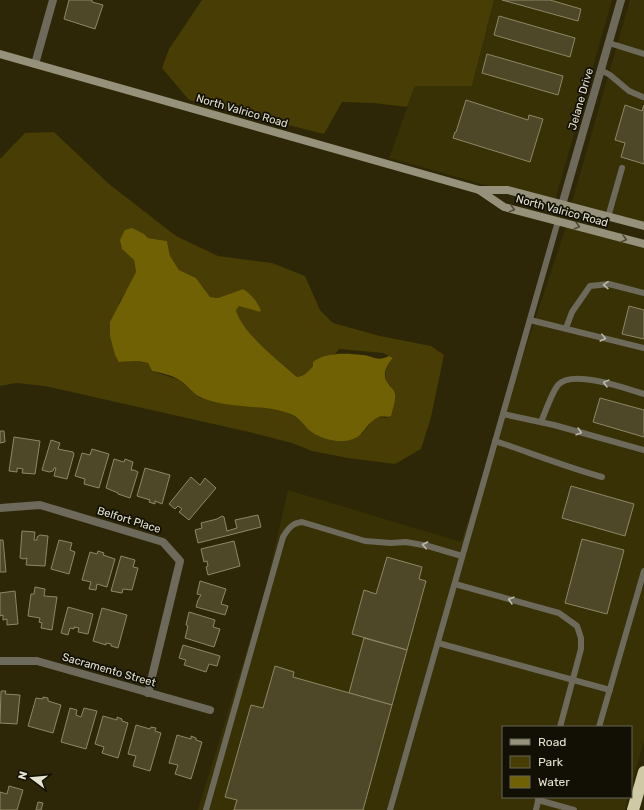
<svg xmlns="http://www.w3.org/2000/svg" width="644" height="810" font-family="Rubik,sans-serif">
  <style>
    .built { fill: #383106 }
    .green { fill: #473d05; fill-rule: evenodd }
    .water { fill: #6f6104 }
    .building { fill: #4e4829; stroke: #8d8765 }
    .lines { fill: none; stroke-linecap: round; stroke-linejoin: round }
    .lane { stroke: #6d6a5c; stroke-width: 6 }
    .street { stroke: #6d6a5c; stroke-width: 8 }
    .secondary { stroke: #95917a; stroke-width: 8 }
    .highway { stroke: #cfc9a5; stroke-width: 12 }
    .oneway { stroke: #4d4a39 }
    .oneway2 { stroke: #bcb9a8 }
    .labels { text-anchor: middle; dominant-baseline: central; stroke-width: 3.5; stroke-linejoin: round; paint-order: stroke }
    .street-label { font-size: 11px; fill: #e6e3d1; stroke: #121004 }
  </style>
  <rect width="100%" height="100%" fill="#2d2707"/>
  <!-- built -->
  <g class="built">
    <path d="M494,0H612L554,204L389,158L415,86H472Z"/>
    <path d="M630,0H644V230L570,209Z"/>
    <path d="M567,224L644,245V741L631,787V727H503V797H628L625,810H198L265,591L288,490L461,542Z"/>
  </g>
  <!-- green -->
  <g class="green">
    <path d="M202,0H494L472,86H415L407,107L374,103L342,102L324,134L189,100L162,68L169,49Z"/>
    <path d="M54,132L109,184L176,236L218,256L272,263L305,276L320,310L333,323L380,336L431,346L444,355L431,417L421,449L395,464L348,458L312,451L292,443L249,432L45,386L16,383L0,386V159L25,133ZM144,234L148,238L167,241L170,256L179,270L196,278L210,297L218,298L243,289L261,311L260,312L239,305L236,310C242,333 279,361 297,377C308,375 312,367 318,358L335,354L339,349L383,353L393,358C386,367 381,377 391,386L387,418L379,417L372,421L362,434L311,431L301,421L290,413L259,407L232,405L200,398L180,380L152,371L148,363L138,361L119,362V303L129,287L136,272L134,260L122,249Z"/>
  </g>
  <!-- water -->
  <path class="water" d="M132,228L144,234L148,238L167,241L170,256L179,270L196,278L210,297L218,298L243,289C251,294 258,302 261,311L260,312L239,306L236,310C242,333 279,361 297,377C304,376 308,372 313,366V362C325,352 347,353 362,355C374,356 377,362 389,356L393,358C387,365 381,375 388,383C390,387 394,389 395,394C396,401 393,408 391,416C386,418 381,415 377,418C363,425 365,440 343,441C333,442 317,437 309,430C303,424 297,415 288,413C260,404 229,409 202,398C194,395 188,386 181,381C173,375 161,373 152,371L148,363L138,361L119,362L115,355L110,336V322L136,272L134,260L122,249L120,240L125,230Z"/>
  <!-- building -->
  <g class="building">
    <path d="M69,0H92V2L103,5L95,29L64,19Z"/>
    <path d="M502,0H550L581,9L578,21Z"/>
    <path d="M499,16L575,38L570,57L494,35Z"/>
    <path d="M487,54L563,76L558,95L482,73Z"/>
    <path d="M466,100L528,120L529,115L543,119L530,162L453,138L455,132H456Z"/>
    <path d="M625,105L642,111L644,105V164L621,157L625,143L615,140Z"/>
    <path d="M629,306L644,310V339L622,334Z"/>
    <path d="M600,398L644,410V437L593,422Z"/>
    <path d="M0,431H4L5,442L0,443Z"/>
    <path d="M14,437L40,441L35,474L22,473L23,469L17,468V472L9,471Z"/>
    <path d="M51,440L60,443L58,449L73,452L74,454L67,479L54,476L56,468H54L53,471L49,472L42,470Z"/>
    <path d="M92,449L109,454L99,488L84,484L85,479L75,476L82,453L90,455Z"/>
    <path d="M114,459L124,462L125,459L133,462L131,470H134L138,472L130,498L118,494V493L106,488Z"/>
    <path d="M145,468L170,475L162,504L155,501V504L149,502L150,500L137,496Z"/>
    <path d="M191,477L200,485L205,478L216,488L189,520L179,512L182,509L178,506L175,509L169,504Z"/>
    <path d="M571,486L634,504L625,536L562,518Z"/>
    <path d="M258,515L261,527L198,543L195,530L202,528L201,523L217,519L222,516L224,517L227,531L237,528L235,520Z"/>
    <path d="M22,531L35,532L34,540H37V537L40,535L48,536L45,566L26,565L27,558L24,559L20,558Z"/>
    <path d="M582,539L624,550L607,614L565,603Z"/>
    <path d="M0,540H3L6,572H0Z"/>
    <path d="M59,540L72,543L70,550L75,552L69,574L51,569Z"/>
    <path d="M234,541L240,566L208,575L206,567L208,566L207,561L204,562L201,549Z"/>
    <path d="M98,551L104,553L103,555L115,559L107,587L97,584L96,590L89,589L91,582L82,580L90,552L97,554Z"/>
    <path d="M121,556L135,560L133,567L138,568L132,590L123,589L122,593L111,591Z"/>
    <path d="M387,557L422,567L419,579L426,581L407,650L352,634L364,590L376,594Z"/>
    <path d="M200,581L226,589L221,604L228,606L225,615L196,607L198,600L201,595L197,594Z"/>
    <path d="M35,587L45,589L44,596L57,597L52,630L41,628L42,623L39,622L40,618L28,616L31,594H34Z"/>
    <path d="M15,591L18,624L7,625V619L3,620V615L0,616V593Z"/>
    <path d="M68,607L93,614L88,634L78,632L79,628L74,627V629L70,628L68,635L61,633Z"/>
    <path d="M102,608L127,615L118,648L111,646V644L106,643V645L93,641Z"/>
    <path d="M189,612L215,620L213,627L220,629L214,647L185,638L188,626L186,625Z"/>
    <path d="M364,638L407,650L392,705L349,693Z"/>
    <path d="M183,645L220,656L217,666L209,664L206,672L184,665L186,660L179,658Z"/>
    <path d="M275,666L294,672L293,677L392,705L363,810H234L237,800L225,797L251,705L263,708Z"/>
    <path d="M1,691H6L5,694L20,695L17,724L0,723Z"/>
    <path d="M43,697L48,698V701L61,705L53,733L28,726L36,698L43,699Z"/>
    <path d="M70,708L77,710L76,715L81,717L84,708L97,711L86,749L61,742Z"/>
    <path d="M103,716L117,720V717L122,719V721L128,723L118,758L102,753L104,747L95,744Z"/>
    <path d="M136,725L150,729L151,727L156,728L155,731L161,733L150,771L133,766L136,756L128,754Z"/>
    <path d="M177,735L191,739V736L196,738V740L202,742L191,779L175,774L178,765L169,763Z"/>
    <path d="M9,786L23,790L17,810H0V792L7,794Z"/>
    <path d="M38,802L43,803L41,810H36Z"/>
  </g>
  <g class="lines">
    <!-- lane -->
    <g class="lane">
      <path d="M609,43L644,54"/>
      <path d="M601,70L610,75L629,91L643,97"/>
      <path d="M608,217L622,168"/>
      <path d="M530,320L644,348"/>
      <path d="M566,328L572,312L590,286L609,284L644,293"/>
      <path d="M503,414L554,425L644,450"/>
      <path d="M541,422C545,413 552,392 558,385C572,369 625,388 644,394"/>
      <path d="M495,441C531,453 566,467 602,477"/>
      <path d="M455,584L559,613L577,626L581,638V649L560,727"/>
      <path d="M438,643L610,690"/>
      <path d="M599,727L644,571"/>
      <path d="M538,800L574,810"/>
      <path d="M206,810L283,537C288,529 292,523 302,522L365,541L391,543L406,542L428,546L462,556"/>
      <path d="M390,810L558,221"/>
      <path d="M536,810L539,797"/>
    </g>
    <!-- street -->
    <g class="street">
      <path d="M35,64L53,0"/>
      <path d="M562,205L621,0"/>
      <path d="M0,508L40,505L163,542L180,561L148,693"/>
      <path d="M0,661H37L210,710"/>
    </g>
    <!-- secondary -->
    <g class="secondary">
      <path d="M0,54L479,190H508L644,226"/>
      <path d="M479,190L504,207L644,244"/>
    </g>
    <!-- highway -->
    <path class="highway" d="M633,810L644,772"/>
  </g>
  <!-- one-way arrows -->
  <defs><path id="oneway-chevron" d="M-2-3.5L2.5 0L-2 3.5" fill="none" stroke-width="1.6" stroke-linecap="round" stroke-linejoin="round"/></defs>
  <g class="oneway">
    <use href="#oneway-chevron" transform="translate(512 209) rotate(15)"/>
    <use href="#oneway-chevron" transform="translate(577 226) rotate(15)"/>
    <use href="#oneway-chevron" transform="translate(624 239) rotate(15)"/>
  </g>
  <g class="oneway2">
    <use href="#oneway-chevron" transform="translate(606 285) rotate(-179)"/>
    <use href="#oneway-chevron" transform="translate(603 338) rotate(14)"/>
    <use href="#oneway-chevron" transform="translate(606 383) rotate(-165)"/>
    <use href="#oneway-chevron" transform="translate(579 432) rotate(16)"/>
    <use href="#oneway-chevron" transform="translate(425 545) rotate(-168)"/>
    <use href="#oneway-chevron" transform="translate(511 600) rotate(-164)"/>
  </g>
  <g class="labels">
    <!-- street labels -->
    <g class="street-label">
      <text transform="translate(581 99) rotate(-74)">Jelane Drive</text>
      <text transform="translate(242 111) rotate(16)">North Valrico Road</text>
      <text transform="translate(562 211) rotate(15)">North Valrico Road</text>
      <text transform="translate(129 520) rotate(17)">Belfort Place</text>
      <text transform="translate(109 670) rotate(16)">Sacramento Street</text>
    </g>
  </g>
  <!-- legend -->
  <rect x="502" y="726" width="130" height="72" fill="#121004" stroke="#676456"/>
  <rect x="510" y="739" width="20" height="6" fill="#95917a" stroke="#676456"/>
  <text x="538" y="746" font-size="12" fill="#e6e3d1">Road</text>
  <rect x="510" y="756" width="20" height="12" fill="#473d05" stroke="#676456"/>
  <text x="538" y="766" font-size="12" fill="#e6e3d1">Park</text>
  <rect x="510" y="776" width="20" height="12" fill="#6f6104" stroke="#676456"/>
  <text x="538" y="786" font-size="12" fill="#e6e3d1">Water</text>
  <!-- north arrow -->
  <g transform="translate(32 778) rotate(286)" stroke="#121004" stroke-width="3" paint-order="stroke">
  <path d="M0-3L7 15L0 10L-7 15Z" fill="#e6e3d1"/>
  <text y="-6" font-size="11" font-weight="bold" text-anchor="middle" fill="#e6e3d1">N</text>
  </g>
</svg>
